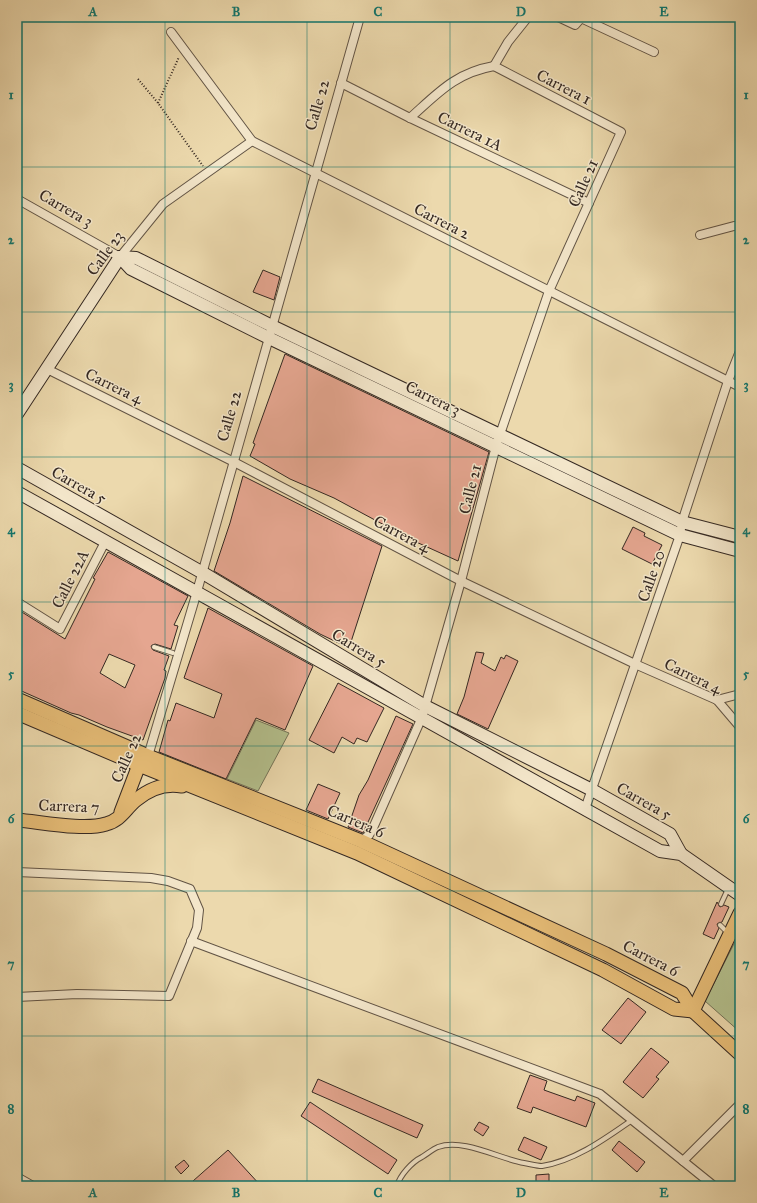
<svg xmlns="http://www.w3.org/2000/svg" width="757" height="1203" font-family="'IM FELL Great Primer',serif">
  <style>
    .green { fill: #b4c08d; stroke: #747458 }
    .building { fill: #e5a690; stroke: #342822; fill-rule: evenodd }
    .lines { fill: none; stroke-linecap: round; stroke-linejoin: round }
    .lane-casing { stroke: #625445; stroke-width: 6 }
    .street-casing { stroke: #625445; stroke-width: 10 }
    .secondary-casing { stroke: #342822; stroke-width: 14 }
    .primary-casing { stroke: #342822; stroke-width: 15 }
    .path { stroke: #342822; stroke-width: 2; stroke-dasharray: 1 2; stroke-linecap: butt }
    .lane { stroke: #f3e6ca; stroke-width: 4 }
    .street { stroke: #f3e6ca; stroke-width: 8 }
    .secondary { stroke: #f3e6ca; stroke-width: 12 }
    .primary { stroke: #e6bc76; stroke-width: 13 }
    .grid { fill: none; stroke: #0f766e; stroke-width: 1; stroke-opacity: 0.55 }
    .labels { text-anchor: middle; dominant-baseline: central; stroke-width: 3; stroke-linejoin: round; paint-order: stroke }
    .street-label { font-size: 16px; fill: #342822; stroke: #f3e6ca }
    .neatline { fill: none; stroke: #0f766e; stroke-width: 1.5 }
    .grid-label { font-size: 13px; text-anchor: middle; font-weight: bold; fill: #0f766e }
  </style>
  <rect width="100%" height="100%" fill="#ecd9ad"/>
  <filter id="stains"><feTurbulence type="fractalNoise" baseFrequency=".005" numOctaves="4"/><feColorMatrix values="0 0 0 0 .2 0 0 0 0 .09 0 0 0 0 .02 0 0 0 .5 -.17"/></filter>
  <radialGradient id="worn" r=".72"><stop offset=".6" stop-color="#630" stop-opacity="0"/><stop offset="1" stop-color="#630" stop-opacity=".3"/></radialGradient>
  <!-- green -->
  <g class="green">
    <path d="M256,720L289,733L258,791L227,779Z"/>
    <path d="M740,932V1032L705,1001Z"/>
  </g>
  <!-- building -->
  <g class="building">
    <path d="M263,270L280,277L274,300L253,292Z"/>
    <path d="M285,354L489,452L458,561L414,541L334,498L290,479L250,456L255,444L253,443Z"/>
    <path d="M243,476L382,546L349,648L320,634L214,571L230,523Z"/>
    <path d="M633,527L645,533L644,536L662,545L652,564L622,549Z"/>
    <path d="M108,552L188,596L174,625L178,626L171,649L155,644L151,646L153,650L169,656L164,670L166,671L165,678L143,740L107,727L79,715L71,713L17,689V609L65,639L95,579L93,578ZM109,654L135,665L125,688L100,673Z"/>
    <path d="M208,608L313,666L285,730L256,718L226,779L159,752L168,720L170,721L176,703L214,718L222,694L184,678Z"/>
    <path d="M476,652L484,653L481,663L495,671L501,657L504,659L506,655L518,661L488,729L457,714L464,697Z"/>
    <path d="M338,683L384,708L367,742L357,738L354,744L342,737L334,753L309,740Z"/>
    <path d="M396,716L413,724L363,833L348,827L359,795L368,780Z"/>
    <path d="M318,784L340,793L328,819L306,810Z"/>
    <path d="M717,902L720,907L724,905L729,907L722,922L717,924L719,928L714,939L703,934Z"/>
    <path d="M628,998L646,1012L621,1044L602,1030Z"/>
    <path d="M651,1048L669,1062L656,1077L659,1079L643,1098L623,1082Z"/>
    <path d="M530,1075L547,1081L544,1090L575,1101L577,1096L595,1103L586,1127L533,1107L531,1113L517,1108Z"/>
    <path d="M318,1079L423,1125L417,1138L312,1092Z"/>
    <path d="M310,1102L397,1160L388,1174L301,1116Z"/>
    <path d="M479,1122L489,1127L483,1136L474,1130Z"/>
    <path d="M524,1137L547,1147L541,1160L518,1150Z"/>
    <path d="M619,1141L645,1162L637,1172L612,1150Z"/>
    <path d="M228,1150L261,1186H197L193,1181Z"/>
    <path d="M184,1160L189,1166L181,1174L175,1167Z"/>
    <path d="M549,1174V1184H536V1175Z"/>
  </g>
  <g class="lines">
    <!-- lane casing -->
    <g class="lane-casing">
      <g id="lane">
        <path d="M154,647L173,653"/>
        <path d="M721,904L728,889"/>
        <path d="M720,925L728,933"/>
        <path d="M397,1186C400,1175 412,1162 422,1157C427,1154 433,1149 438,1147C463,1138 500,1159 524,1163C530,1164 537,1166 542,1166C575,1161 606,1138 632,1120"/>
      </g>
    </g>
    <!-- street casing -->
    <g class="street-casing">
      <g id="street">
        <path d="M558,17L575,25L582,17"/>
        <path d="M581,18L654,52"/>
        <path d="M171,32L252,141L740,387"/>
        <path d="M494,66L508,42L528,17"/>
        <path d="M341,83L410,118L589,203"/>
        <path d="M410,118C438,93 455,73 494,66"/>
        <path d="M17,199L120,257L163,204L252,141"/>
        <path d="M700,235L734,226H740"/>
        <path d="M47,369L234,462L461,581L635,664L717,700L740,727"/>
        <path d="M17,602L60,629L105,542"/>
        <path d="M717,700L740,694"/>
        <path d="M148,756L196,595L360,17"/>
        <path d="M585,809L680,535L682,522L728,381L740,351"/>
        <path d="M360,842L369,835L373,828L422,717L461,581L496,446L549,291L621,132L494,66"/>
        <path d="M17,872L151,878L168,881L190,889L199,910L197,928L169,996L77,994L17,997"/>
        <path d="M191,941L600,1094L714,1186"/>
        <path d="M683,1161L740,1104"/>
        <path d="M17,1177L33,1186"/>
      </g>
    </g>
    <!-- secondary casing -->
    <g class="secondary-casing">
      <g id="secondary">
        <path d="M120,257L131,269L269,338L680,535L740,551"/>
        <path d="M120,257L136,258L272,326L682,522L740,537"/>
        <path d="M17,414L120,257"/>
        <path d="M17,468L203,573L425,706L592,790L670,834L681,854"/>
        <path d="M17,492L660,851L681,854L740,895"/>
      </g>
    </g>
    <!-- primary casing -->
    <g class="primary-casing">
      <g id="primary">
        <path d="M17,699L148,756L361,841L606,954L682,993L693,1011L740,1054"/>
        <path d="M17,713L139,765L357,853L603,970L674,1009L693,1011"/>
        <path d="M121,812L139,765L145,759"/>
        <path d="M17,820C41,822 84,831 106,824C121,820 125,809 136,800C149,789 165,783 182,786"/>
        <path d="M693,1011L740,913"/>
      </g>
    </g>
    <!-- path -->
    <g class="path">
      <path d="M138,79L158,103L203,166"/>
      <path d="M158,103L179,57"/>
    </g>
    <!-- lane -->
    <use href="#lane" class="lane"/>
    <!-- street -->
    <use href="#street" class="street"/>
    <!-- secondary -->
    <use href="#secondary" class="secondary"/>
    <!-- primary -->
    <use href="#primary" class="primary"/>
  </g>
  <!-- grid -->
  <path class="grid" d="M165,17V1186M307,17V1186M450,17V1186M592,17V1186M17,167H740M17,312H740M17,457H740M17,602H740M17,746H740M17,891H740M17,1036H740"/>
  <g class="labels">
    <!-- street labels -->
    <g class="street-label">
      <text transform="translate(564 87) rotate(27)">Carrera 1</text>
      <text transform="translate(317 105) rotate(-74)">Calle 22</text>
      <text transform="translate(470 131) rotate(26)">Carrera 1A</text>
      <text transform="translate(583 183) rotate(-66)">Calle 21</text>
      <text transform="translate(66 208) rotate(30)">Carrera 3</text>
      <text transform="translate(442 221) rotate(27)">Carrera 2</text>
      <text transform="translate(105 253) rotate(-54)">Calle 23</text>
      <text transform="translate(114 386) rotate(26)">Carrera 4</text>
      <text transform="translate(433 398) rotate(26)">Carrera 3</text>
      <text transform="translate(229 416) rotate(-74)">Calle 22</text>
      <text transform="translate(79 485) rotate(29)">Carrera 5</text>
      <text transform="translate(470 489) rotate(-76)">Calle 21</text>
      <text transform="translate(402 534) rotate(28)">Carrera 4</text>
      <text transform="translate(651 576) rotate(-71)">Calle 20</text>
      <text transform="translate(70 579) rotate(-63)">Calle 22A</text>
      <text transform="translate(359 648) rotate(31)">Carrera 5</text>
      <text transform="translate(693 676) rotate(26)">Carrera 4</text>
      <text transform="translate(126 758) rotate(-66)">Calle 22</text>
      <text transform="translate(644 801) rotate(29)">Carrera 5</text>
      <text transform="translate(69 806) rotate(2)">Carrera 7</text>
      <text transform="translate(356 821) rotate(23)">Carrera 6</text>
      <text transform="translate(651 958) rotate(27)">Carrera 6</text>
    </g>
  </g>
  <!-- margin -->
  <rect width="757" height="1203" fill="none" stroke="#ecd9ad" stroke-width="44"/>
  <rect x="22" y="22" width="713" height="1159" class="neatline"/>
  <g class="grid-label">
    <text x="93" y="16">A</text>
    <text x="236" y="16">B</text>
    <text x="378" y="16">C</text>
    <text x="521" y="16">D</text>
    <text x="664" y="16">E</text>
    <text x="11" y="99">1</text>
    <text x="746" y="99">1</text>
    <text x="11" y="244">2</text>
    <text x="746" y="244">2</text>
    <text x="11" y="389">3</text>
    <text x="746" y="389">3</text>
    <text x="11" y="534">4</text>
    <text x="746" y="534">4</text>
    <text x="11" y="678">5</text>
    <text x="746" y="678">5</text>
    <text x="11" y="823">6</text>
    <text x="746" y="823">6</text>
    <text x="11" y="968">7</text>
    <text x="746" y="968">7</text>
    <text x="11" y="1113">8</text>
    <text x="746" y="1113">8</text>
    <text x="93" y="1197">A</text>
    <text x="236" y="1197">B</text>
    <text x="378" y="1197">C</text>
    <text x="521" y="1197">D</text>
    <text x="664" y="1197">E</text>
  </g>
  <rect width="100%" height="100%" filter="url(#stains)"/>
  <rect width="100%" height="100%" fill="url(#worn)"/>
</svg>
